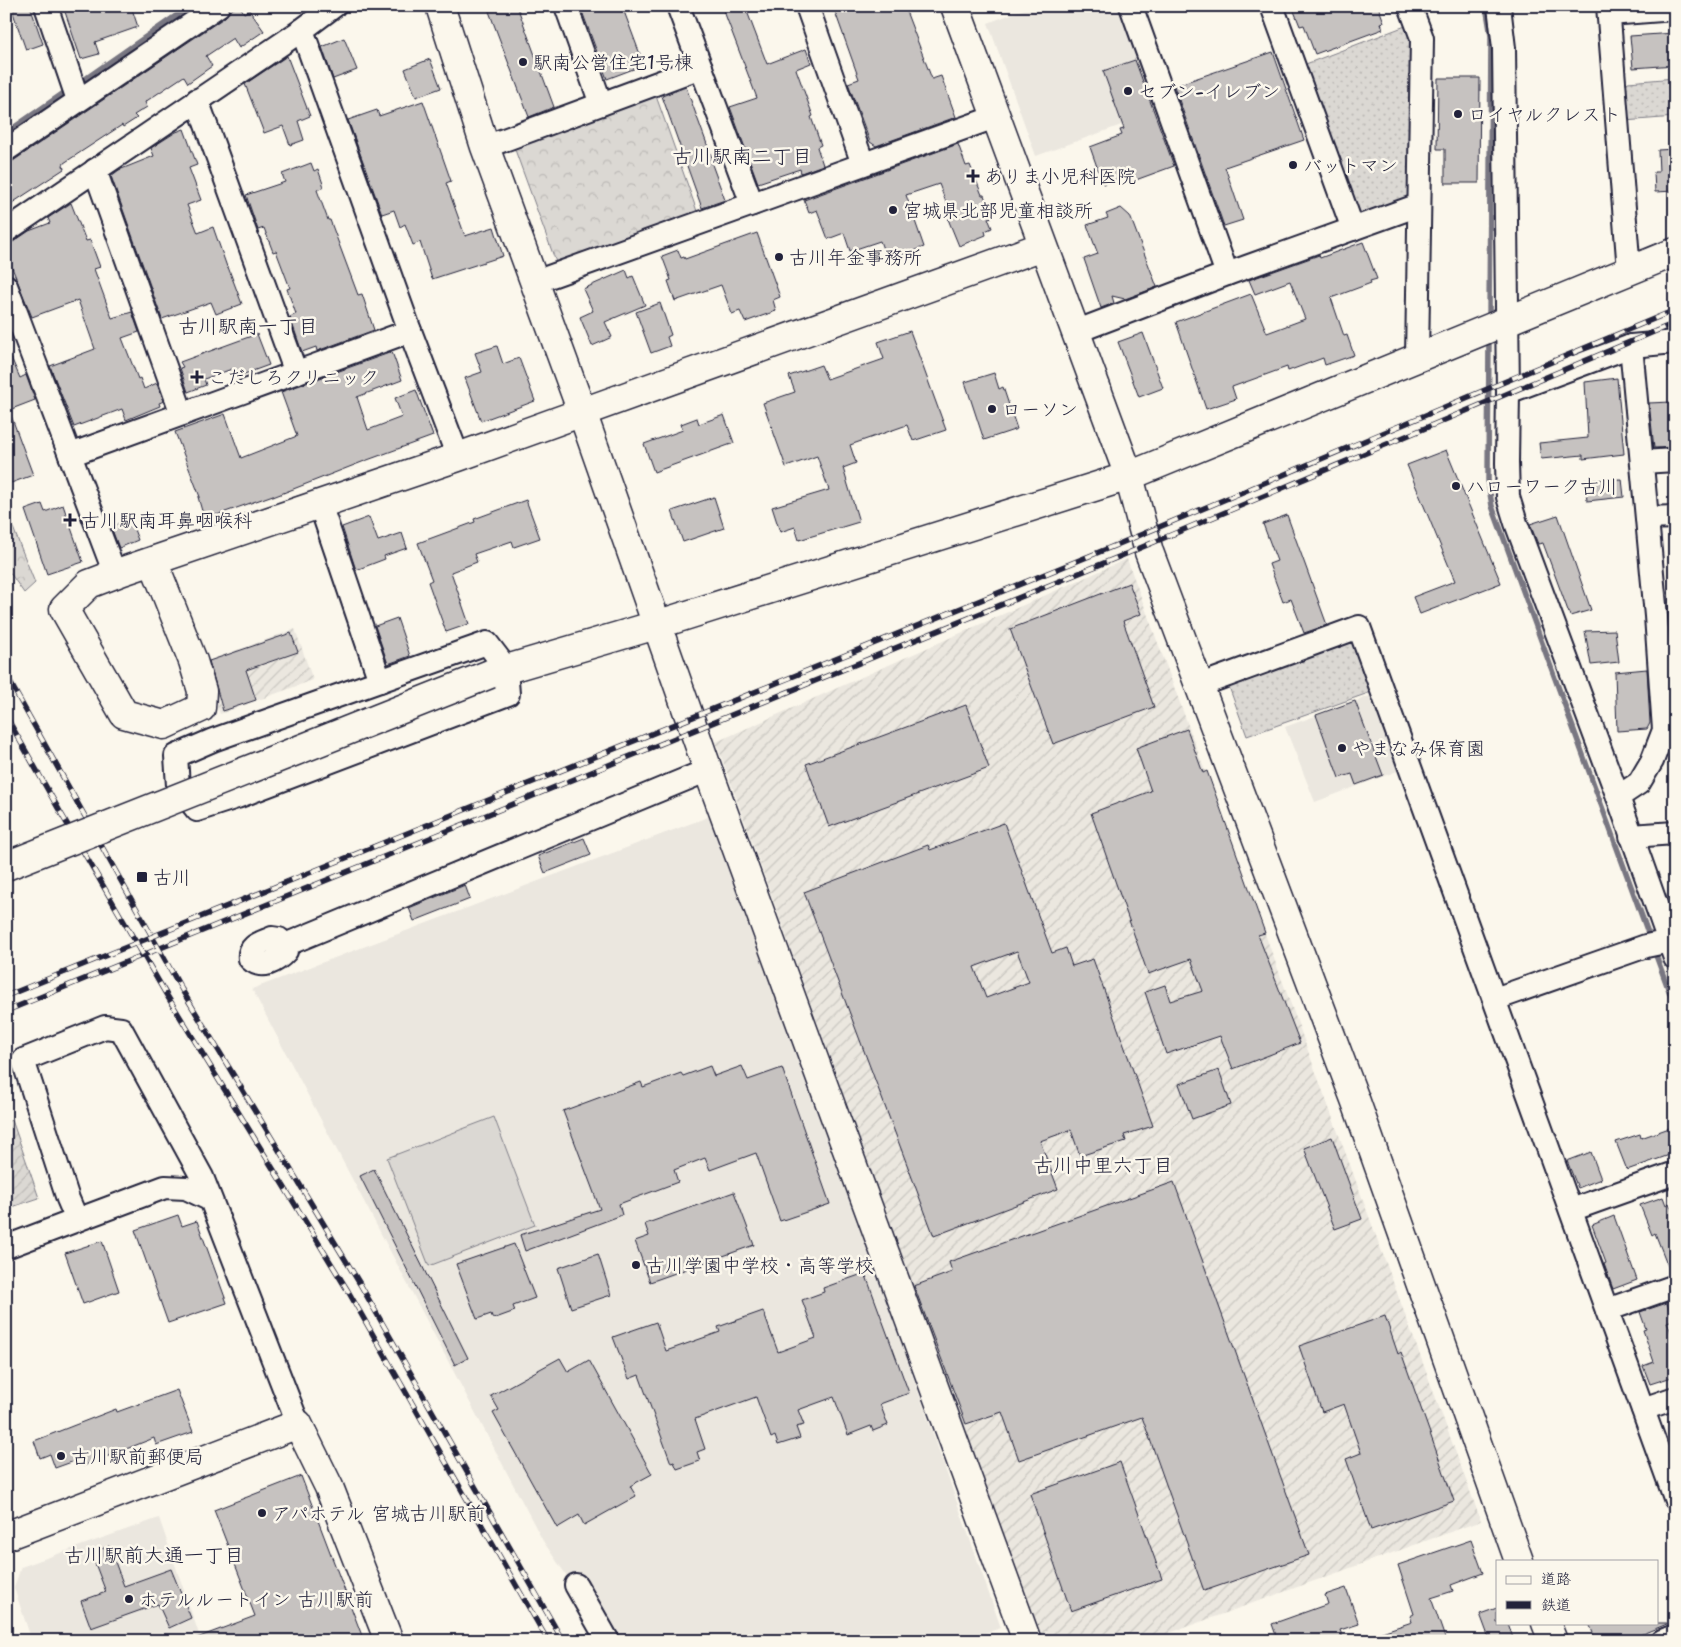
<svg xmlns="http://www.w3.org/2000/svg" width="1681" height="1647" font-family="'Shantell Sans','Klee One',sans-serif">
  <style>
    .built { fill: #ebe7df }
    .industrial { fill: url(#industrial-furrows) }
    .grass { fill: url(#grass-dots); stroke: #7e7d87 }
    .forest { fill: url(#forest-crowns); stroke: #7e7d87 }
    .garden { fill: url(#garden-furrows); stroke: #7e7d87 }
    .pitch { fill: #dbd8d3; stroke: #7e7d87 }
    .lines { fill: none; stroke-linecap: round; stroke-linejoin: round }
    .stream { stroke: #787681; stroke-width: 5.5 }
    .building { fill: #c6c2c0; stroke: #22223b; fill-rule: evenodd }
    .street-casing { stroke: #22223b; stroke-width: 26 }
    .secondary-casing { stroke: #22223b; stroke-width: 31 }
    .street { stroke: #fbf7ec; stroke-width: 22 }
    .secondary { stroke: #fbf7ec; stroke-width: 28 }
    .rail-casing { stroke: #22223b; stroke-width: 5.5 }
    .rail { stroke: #fbf7ec; stroke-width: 4; stroke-dasharray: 11; stroke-linecap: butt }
    .secondary-bridge-casing { stroke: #22223b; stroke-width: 31; stroke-linecap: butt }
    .secondary-bridge { stroke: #fbf7ec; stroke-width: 28 }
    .poi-dot { fill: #22223b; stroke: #fbf7ec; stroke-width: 2 }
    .labels { text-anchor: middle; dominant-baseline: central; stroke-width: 5; stroke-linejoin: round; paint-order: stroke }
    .poi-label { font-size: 19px; fill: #22223b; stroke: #fbf7ec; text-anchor: start }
    .neighbourhood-label { font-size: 20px; fill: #22223b; stroke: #fbf7ec }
  </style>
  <defs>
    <pattern id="industrial-furrows" width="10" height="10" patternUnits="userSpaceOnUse" patternTransform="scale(1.25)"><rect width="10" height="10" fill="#ebe7df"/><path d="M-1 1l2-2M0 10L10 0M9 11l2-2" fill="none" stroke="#c9c6c0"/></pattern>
    <pattern id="grass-dots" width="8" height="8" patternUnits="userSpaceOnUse" patternTransform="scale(1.25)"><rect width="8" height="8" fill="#dbd8d3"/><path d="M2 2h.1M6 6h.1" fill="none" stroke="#bcb9b6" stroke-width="1.8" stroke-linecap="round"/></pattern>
    <pattern id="forest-crowns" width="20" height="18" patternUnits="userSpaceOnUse" patternTransform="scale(1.25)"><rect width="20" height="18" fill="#dbd8d3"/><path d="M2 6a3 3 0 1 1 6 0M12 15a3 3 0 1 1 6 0" fill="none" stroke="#bcb9b6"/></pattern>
    <pattern id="garden-furrows" width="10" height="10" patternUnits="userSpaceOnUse" patternTransform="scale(1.25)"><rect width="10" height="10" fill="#dbd8d3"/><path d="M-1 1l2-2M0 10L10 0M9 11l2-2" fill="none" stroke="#bcb9b6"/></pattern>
  </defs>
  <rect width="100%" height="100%" fill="#fbf7ec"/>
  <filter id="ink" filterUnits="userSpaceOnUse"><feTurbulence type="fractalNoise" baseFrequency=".02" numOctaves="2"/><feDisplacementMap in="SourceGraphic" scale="10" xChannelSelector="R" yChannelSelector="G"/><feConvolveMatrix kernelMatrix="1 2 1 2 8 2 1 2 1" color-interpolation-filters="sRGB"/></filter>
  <g filter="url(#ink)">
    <!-- built -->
    <g class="built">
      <path d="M1032,6H1122L1160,111L1036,156L988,23Z"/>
      <path d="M1370,696L1400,770L1315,802L1285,727Z"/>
      <path d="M716,814L1001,1628L959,1641H611L543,1541L252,989Z"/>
      <path d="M159,1518L201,1640L32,1641L14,1588L21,1567Z"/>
    </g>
    <!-- industrial -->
    <g class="industrial">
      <path d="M1127,559L1481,1521L1147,1641H1041L716,742Z"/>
      <path d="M295,629L313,680L220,714L202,663Z"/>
    </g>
    <!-- grass -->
    <g class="grass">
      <path d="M1408,25L1414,36L1416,196L1361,220L1298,67Z"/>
      <path d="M1675,78V117L1624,121L1622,90L1628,82Z"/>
      <path d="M1355,639L1374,691L1247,736L1228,684Z"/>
    </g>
    <!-- forest -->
    <g class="forest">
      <path d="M656,96L698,214L557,265L514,147Z"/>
      <path d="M6,510L35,583L24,593L6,567Z"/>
    </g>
    <!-- garden -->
    <path class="garden" d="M12,1120L39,1198L12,1207L6,1191V1122Z"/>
    <!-- pitch -->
    <path class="pitch" d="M494,1117L535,1225L429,1266L387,1158Z"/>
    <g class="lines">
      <!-- stream -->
      <g class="stream">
        <path d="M1486,6L1491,36L1489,319"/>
        <path d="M78,84L190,6"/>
        <path d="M6,133L68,90"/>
        <path d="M1489,336L1488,480L1492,506L1651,941"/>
        <path d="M1654,950L1675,1007"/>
      </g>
    </g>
    <!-- building -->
    <g class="building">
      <path d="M23,6H30L43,44L26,50L12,10Z"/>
      <path d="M63,6H131L138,27L95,42L99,54L81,59Z"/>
      <path d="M237,6H240L244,13L249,10L264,31L239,48L233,38L206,56L212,66L188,83L184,76L145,102L147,107L134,115L137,118L123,127L122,125L64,163L63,165L64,169L6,207V163L13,161L225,17L230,11Z"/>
      <path d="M487,6H517L554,107L529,117Z"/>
      <path d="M580,6H622L644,65L607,79Z"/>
      <path d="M722,6H745L767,64L806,49L811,63L796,69L813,116L811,117L821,145L817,147L823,165L801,173L800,169L758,183L730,107L757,98Z"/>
      <path d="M833,6H904L932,79L941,76L956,117L876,146L870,142L848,83L859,79Z"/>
      <path d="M1292,6H1378L1384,22L1381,23L1383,29L1315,54L1304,25L1300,26Z"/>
      <path d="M1675,33V65L1633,68L1630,36Z"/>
      <path d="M344,38L357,70L333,79L322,47Z"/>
      <path d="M1273,52L1304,140L1225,167L1243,220L1224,226L1174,86Z"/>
      <path d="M287,56L310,116L298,121L304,140L290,145L283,126L264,133L245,84Z"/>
      <path d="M430,59L441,88L416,97L405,69Z"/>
      <path d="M1135,60L1174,166L1133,181L1130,174L1103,184L1090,147L1122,135L1120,130L1124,129L1103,71Z"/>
      <path d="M1438,78H1480L1479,183H1445V149H1437Z"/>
      <path d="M686,87L712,158L710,159L725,200L702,208L662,96Z"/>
      <path d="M423,101L451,181L446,183L465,236L494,227L503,256L432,279L420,242L413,245L405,224L400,227L394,210L382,214L348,120L377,110L379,116Z"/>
      <path d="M184,129L197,165L189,168L201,200L187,205L198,233L213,227L227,267H228L242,304L216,314L211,302L162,319L111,176L119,170L154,156L151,148L176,132Z"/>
      <path d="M958,144L966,166L970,165L982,195H984L992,217L988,218L992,228L985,231L986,235L959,246L948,219L952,218L939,184L906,195L924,247L887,260L880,241L850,251L844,233L828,239L817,210L809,213L804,200Z"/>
      <path d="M1675,149V191L1655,192L1654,172H1659L1658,150Z"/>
      <path d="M311,163L314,171L318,169L324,187L317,190L328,220H330L358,295L362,294L374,330L317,351L316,347L302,352L290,317L296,314L287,289L290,288L276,251L273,252L264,228L258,230L246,195L285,182L282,174Z"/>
      <path d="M71,203L86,241L90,240L100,267L94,269L112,318L132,312L139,332L122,338L138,379L140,378L144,389L157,383L164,401L159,403L160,406L126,420L122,409L74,427L50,366L95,349L78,300L32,317L6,253V244L13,242L29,231L50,223L48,218Z"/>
      <path d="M1121,208L1130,216L1157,287L1125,299L1112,296L1114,303L1101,308L1084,259L1098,254L1087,225L1108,218L1106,214Z"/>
      <path d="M757,233L780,297L773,300L776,311L745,322L740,311L732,314L721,285L675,301L668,281L671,280L662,256L678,250L681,258L684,257L685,259Z"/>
      <path d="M1363,242L1377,279L1370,281L1371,283L1331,298L1344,336L1347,335L1354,355L1325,365L1323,358L1288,371L1287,367L1232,387L1236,399L1206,409L1176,322L1251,294L1267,333L1305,319L1290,281L1255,294L1249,280L1319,255L1320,258Z"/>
      <path d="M626,270L629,278L633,276L645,305L605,322L612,337L592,346L580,317L593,311L583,289Z"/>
      <path d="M660,303L671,335L667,337L670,346L651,353L636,312Z"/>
      <path d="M910,331L946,430L913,441L907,425L850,445L856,463L843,468L859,522L799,540L795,527L780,532L772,507L829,490L817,456L786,467L763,403L795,392L789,376L821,365L827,379L884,359L878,342Z"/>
      <path d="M1143,333L1163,388L1139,397L1118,342Z"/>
      <path d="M257,334L269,365L236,377L232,369L204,379L206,385L188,392L180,368L183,367L180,362Z"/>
      <path d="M6,346L20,378L26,375L35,400L9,410L33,475L11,483L6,470Z"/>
      <path d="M497,346L503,364L519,358L535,401L481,421L465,378L482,372L475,353Z"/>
      <path d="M392,352L402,380L357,397L368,430L402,417L395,398L416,390L433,436L362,462L273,497V495L217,515L202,511L198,497H200L175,432L225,414L241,458L297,436L281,392Z"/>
      <path d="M994,373L999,389L1003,387L1017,429L984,440L965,382Z"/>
      <path d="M1617,378L1624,454L1583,459V455L1541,459L1539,443L1588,438L1585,382Z"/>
      <path d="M1671,402L1675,430V447L1654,448L1649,403Z"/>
      <path d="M724,415L734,443L654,472L644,444L683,430L681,424L697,418L699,424Z"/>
      <path d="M1446,450L1501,583L1420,614L1413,597L1455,581L1407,465Z"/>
      <path d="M1622,479L1624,497L1587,501L1585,480Z"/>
      <path d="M714,497L724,528L683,542L672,511Z"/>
      <path d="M526,500L540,538L514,547L512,541L474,554L477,562L451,572L469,624L446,632L428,582L432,580L418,543L475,522L474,519Z"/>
      <path d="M42,504L45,512L63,505L83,562L47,574L25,510Z"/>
      <path d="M1287,515L1327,625L1304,633L1291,599L1283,602L1269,564L1277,561L1263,524Z"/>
      <path d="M1558,515L1591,610L1570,616L1543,543L1538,544L1530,524Z"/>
      <path d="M369,517L378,541L402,533L407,548L384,556L385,559L356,570L342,527Z"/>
      <path d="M130,519L138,540L119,548L111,527Z"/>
      <path d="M1129,583L1141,614L1123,621L1154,707L1053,744L1010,629Z"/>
      <path d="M397,618L410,656L388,664L375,626Z"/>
      <path d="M1615,630L1619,662L1591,665L1585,631Z"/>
      <path d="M291,633L298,652L246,670L256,700L223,711L209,661Z"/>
      <path d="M1647,669L1650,723L1647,729L1617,731L1615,672Z"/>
      <path d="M1355,701L1383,775L1356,785L1352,774L1339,778L1316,715Z"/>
      <path d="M966,705L989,768L829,827L806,764Z"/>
      <path d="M1187,729L1203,773L1207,771L1216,796L1265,933L1258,935L1300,1043L1233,1069L1220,1036L1166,1054L1145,992L1165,985L1170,1001L1203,991L1191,959L1148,974L1091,813L1151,791L1136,748Z"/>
      <path d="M1004,823L1052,953L1066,948L1072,966L1093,959L1153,1126L1124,1135L1126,1141L1080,1156L1071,1130L1040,1141L1058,1189L934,1236L804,892L928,845L930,850ZM1017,951L1029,982L986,998L974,967Z"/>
      <path d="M584,838L591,855L545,873L538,856Z"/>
      <path d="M465,885L470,899L414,921L409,908Z"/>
      <path d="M710,1066L714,1076L742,1066L748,1080L782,1068L830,1204L780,1221L756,1153L710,1170L705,1158L674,1170L678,1182L619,1204L622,1215L525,1251L520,1235L600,1209L563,1111L641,1082L643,1087L681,1073L683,1076Z"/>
      <path d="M1219,1070L1231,1105L1192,1119L1179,1084Z"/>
      <path d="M1675,1126V1153L1627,1170L1616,1142L1640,1134L1641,1138Z"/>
      <path d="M1332,1137L1362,1219L1335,1229L1304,1148Z"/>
      <path d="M1591,1152L1601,1179L1578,1188L1567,1161Z"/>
      <path d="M374,1169L468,1358L455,1365L360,1176Z"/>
      <path d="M1174,1182L1309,1555L1204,1591L1142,1417L1019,1460L1002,1412L966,1424L914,1286L952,1272L949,1262Z"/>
      <path d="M734,1192L754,1245L650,1282L635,1241L649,1236L645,1224Z"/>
      <path d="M1663,1197L1666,1205L1669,1203L1675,1217V1273L1671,1274L1655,1233L1652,1235L1640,1205Z"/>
      <path d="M178,1215L182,1226L197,1221L227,1303L168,1323L135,1230Z"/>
      <path d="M1614,1216L1637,1280L1613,1289L1604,1264L1606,1263L1592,1225Z"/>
      <path d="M102,1241L119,1291L83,1304L65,1253Z"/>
      <path d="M514,1244L535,1298L513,1306L515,1311L493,1319L491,1314L477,1319L456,1264Z"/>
      <path d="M598,1254L611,1295L571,1308L558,1268Z"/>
      <path d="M865,1273L909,1393L880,1404L888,1425L873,1431L871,1426L848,1435L834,1397L798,1410L804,1425L796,1427L800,1438L778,1445L775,1436L771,1438L756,1397L695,1419L705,1449L697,1452L700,1461L677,1469L674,1462L671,1463L639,1375L629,1379L613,1337L656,1322L666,1351L720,1332L718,1327L763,1311L778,1352L816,1338L802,1300L824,1292L823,1288Z"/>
      <path d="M1667,1303L1673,1320L1667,1322L1675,1342V1376L1650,1384L1643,1366L1654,1362L1643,1330L1646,1329L1640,1312Z"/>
      <path d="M1385,1316L1398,1354L1401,1352L1454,1501L1371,1530L1346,1459L1361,1453L1344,1404L1322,1412L1299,1346Z"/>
      <path d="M560,1358L568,1372L589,1360L652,1474L630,1486L636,1496L584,1525L579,1515L557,1528L493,1413L499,1410L491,1396Z"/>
      <path d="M177,1390L193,1432L156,1445L154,1438L83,1466L80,1459L55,1468L50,1454L40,1458L34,1441L116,1409L117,1412Z"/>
      <path d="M1120,1462L1162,1579L1071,1611L1030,1494Z"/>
      <path d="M301,1476L364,1641H194V1639L255,1616L214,1510Z"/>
      <path d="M1471,1540L1483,1573L1451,1585L1453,1591L1431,1598L1446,1641H1365L1364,1638L1412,1622L1410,1616L1414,1614L1398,1565Z"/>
      <path d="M109,1546L124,1586L171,1569L191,1618L169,1628L158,1604L91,1628L81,1601L106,1592L91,1553Z"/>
      <path d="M1346,1588L1359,1624L1340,1630L1344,1641H1278L1272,1624L1328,1604L1325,1595Z"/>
      <path d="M1497,1608V1623H1508L1514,1641H1490L1480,1614Z"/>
      <path d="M1589,1623H1667V1624L1625,1641H1596Z"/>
    </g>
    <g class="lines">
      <!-- street casing -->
      <g class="street-casing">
        <g id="street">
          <path d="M46,6L78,100"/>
          <path d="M566,6L601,104"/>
          <path d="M678,6L752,204"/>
          <path d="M807,6L863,164"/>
          <path d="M1131,6L1227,274"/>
          <path d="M1272,6L1353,229"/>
          <path d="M1410,6L1422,38L1417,358"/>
          <path d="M1499,6L1504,48L1508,392"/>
          <path d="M1608,6L1629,271"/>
          <path d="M1609,14L1675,9"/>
          <path d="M302,30L410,331L458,457"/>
          <path d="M197,100L296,373"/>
          <path d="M485,147L701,67"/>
          <path d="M6,150L218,6"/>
          <path d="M95,170L182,414"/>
          <path d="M6,231L302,30L334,6"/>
          <path d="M535,282L995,117"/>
          <path d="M6,286L115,574"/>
          <path d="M1075,332L1227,274L1419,205"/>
          <path d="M1675,342L1631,346L1508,392L1507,463L1508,497L1516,523L1618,797L1675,958"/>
          <path d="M70,455L410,331"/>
          <path d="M1642,462L1675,460"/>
          <path d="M320,504L380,681"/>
          <path d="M1647,518L1675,517"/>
          <path d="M487,643L506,668L508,694L237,797L197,810L178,786L176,756L213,740Z"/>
          <path d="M1198,686L1359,627L1675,1498"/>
          <path d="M1618,797L1639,783L1652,761L1664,730L1656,616L1631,346"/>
          <path d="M1631,836L1675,833"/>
          <path d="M272,938L279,939L285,945L286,951C276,962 262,970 250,959C248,945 261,943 272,938Z"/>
          <path d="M285,945L708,770"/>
          <path d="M1495,999L1646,946L1675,940"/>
          <path d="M211,1200L202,1177L121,1029L105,1027L23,1060L68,1199L77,1220L165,1187L186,1188L211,1200L298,1424"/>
          <path d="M1571,1210L1675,1173"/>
          <path d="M6,1247L77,1220"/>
          <path d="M1607,1310L1675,1286"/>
          <path d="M1643,1409L1675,1398"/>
          <path d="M576,1585L608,1641"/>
          <path d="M1662,1641L1675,1636"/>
        </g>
      </g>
      <!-- secondary casing -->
      <g class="secondary-casing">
        <g id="secondary">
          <path d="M440,6L485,147L582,412L708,770L1027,1641"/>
          <path d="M955,6L1129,476L1149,552L1356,1102L1519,1561"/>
          <path d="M153,561L193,661L202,691L201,708L164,725L124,714L64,609L89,584L123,571L458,457L1043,246"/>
          <path d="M490,674L656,625L1129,476L1675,252"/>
          <path d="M6,1536L298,1424L329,1487L389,1641"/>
          <path d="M1546,1623L1553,1641"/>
        </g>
      </g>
      <!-- street -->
      <use href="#street" class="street"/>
      <!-- secondary -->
      <use href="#secondary" class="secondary"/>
      <!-- rail casing -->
      <g class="rail-casing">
        <g id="rail">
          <path d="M6,675L182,990L360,1284L563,1641"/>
          <path d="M6,716L62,815L166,994L348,1291L548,1641"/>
          <path d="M6,996L1114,546L1675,310"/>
          <path d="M6,1011L1121,556L1675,323"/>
        </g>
      </g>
      <!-- rail -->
      <use href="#rail" class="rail"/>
      <!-- secondary-bridge casing -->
      <g class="secondary-bridge-casing">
        <path id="secondary-bridge" d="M6,866L490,674"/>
      </g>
      <!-- secondary-bridge -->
      <use href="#secondary-bridge" class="secondary-bridge"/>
    </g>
  </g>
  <!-- markers -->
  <g class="poi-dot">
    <circle cx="523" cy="62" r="5"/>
    <circle cx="1128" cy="91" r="5"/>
    <circle cx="1458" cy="114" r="5"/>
    <circle cx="1293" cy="165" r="5"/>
    <path d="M970.5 168.5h5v5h5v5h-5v5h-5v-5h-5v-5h5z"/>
    <circle cx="893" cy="210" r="5"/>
    <circle cx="779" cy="257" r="5"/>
    <path d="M194.5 369.5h5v5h5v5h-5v5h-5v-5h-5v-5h5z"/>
    <circle cx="992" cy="409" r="5"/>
    <circle cx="1456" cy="486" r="5"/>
    <path d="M67.5 512.5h5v5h5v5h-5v5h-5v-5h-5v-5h5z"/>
    <circle cx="1342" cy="748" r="5"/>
    <rect x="136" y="871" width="12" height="12" rx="2.5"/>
    <circle cx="636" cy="1265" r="5"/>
    <circle cx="61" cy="1456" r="5"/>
    <circle cx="262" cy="1513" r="5"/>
    <circle cx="129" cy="1599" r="5"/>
  </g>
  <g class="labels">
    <!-- poi labels -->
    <g class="poi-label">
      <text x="533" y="62">駅南公営住宅1号棟</text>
      <text x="1138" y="91">セブン-イレブン</text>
      <text x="1468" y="114">ロイヤルクレスト</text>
      <text x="1303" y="165">バットマン</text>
      <text x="984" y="176">ありま小児科医院</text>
      <text x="903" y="210">宮城県北部児童相談所</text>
      <text x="789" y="257">古川年金事務所</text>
      <text x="208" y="377">こだしろクリニック</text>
      <text x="1002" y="409">ローソン</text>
      <text x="1466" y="486">ハローワーク古川</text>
      <text x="81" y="520">古川駅南耳鼻咽喉科</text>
      <text x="1352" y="748">やまなみ保育園</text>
      <text x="153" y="877">古川</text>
      <text x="646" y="1265">古川学園中学校・高等学校</text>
      <text x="71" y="1456">古川駅前郵便局</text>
      <text x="272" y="1513">アパホテル 宮城古川駅前</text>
      <text x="139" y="1599">ホテルルートイン 古川駅前</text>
    </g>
    <!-- neighbourhood labels -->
    <g class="neighbourhood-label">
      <text x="742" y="156">古川駅南二丁目</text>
      <text x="248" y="326">古川駅南一丁目</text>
      <text x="1103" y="1165">古川中里六丁目</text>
      <text x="154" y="1555">古川駅前大通一丁目</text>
    </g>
  </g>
  <!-- margin -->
  <rect width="1681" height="1647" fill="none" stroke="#fbf7ec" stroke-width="25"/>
  <rect x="12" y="12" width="1656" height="1622" fill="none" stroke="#22223b" stroke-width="2" filter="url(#ink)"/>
  <!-- legend -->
  <rect x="1496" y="1560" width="162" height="65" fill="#fbf7ec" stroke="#a4a2a5"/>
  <rect x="1506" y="1576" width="25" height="8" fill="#fbf7ec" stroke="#a4a2a5"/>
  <text x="1541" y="1584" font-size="15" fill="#22223b">道路</text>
  <rect x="1506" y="1601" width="25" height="8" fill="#22223b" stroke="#a4a2a5"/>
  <text x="1541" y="1610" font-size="15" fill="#22223b">鉄道</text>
</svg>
